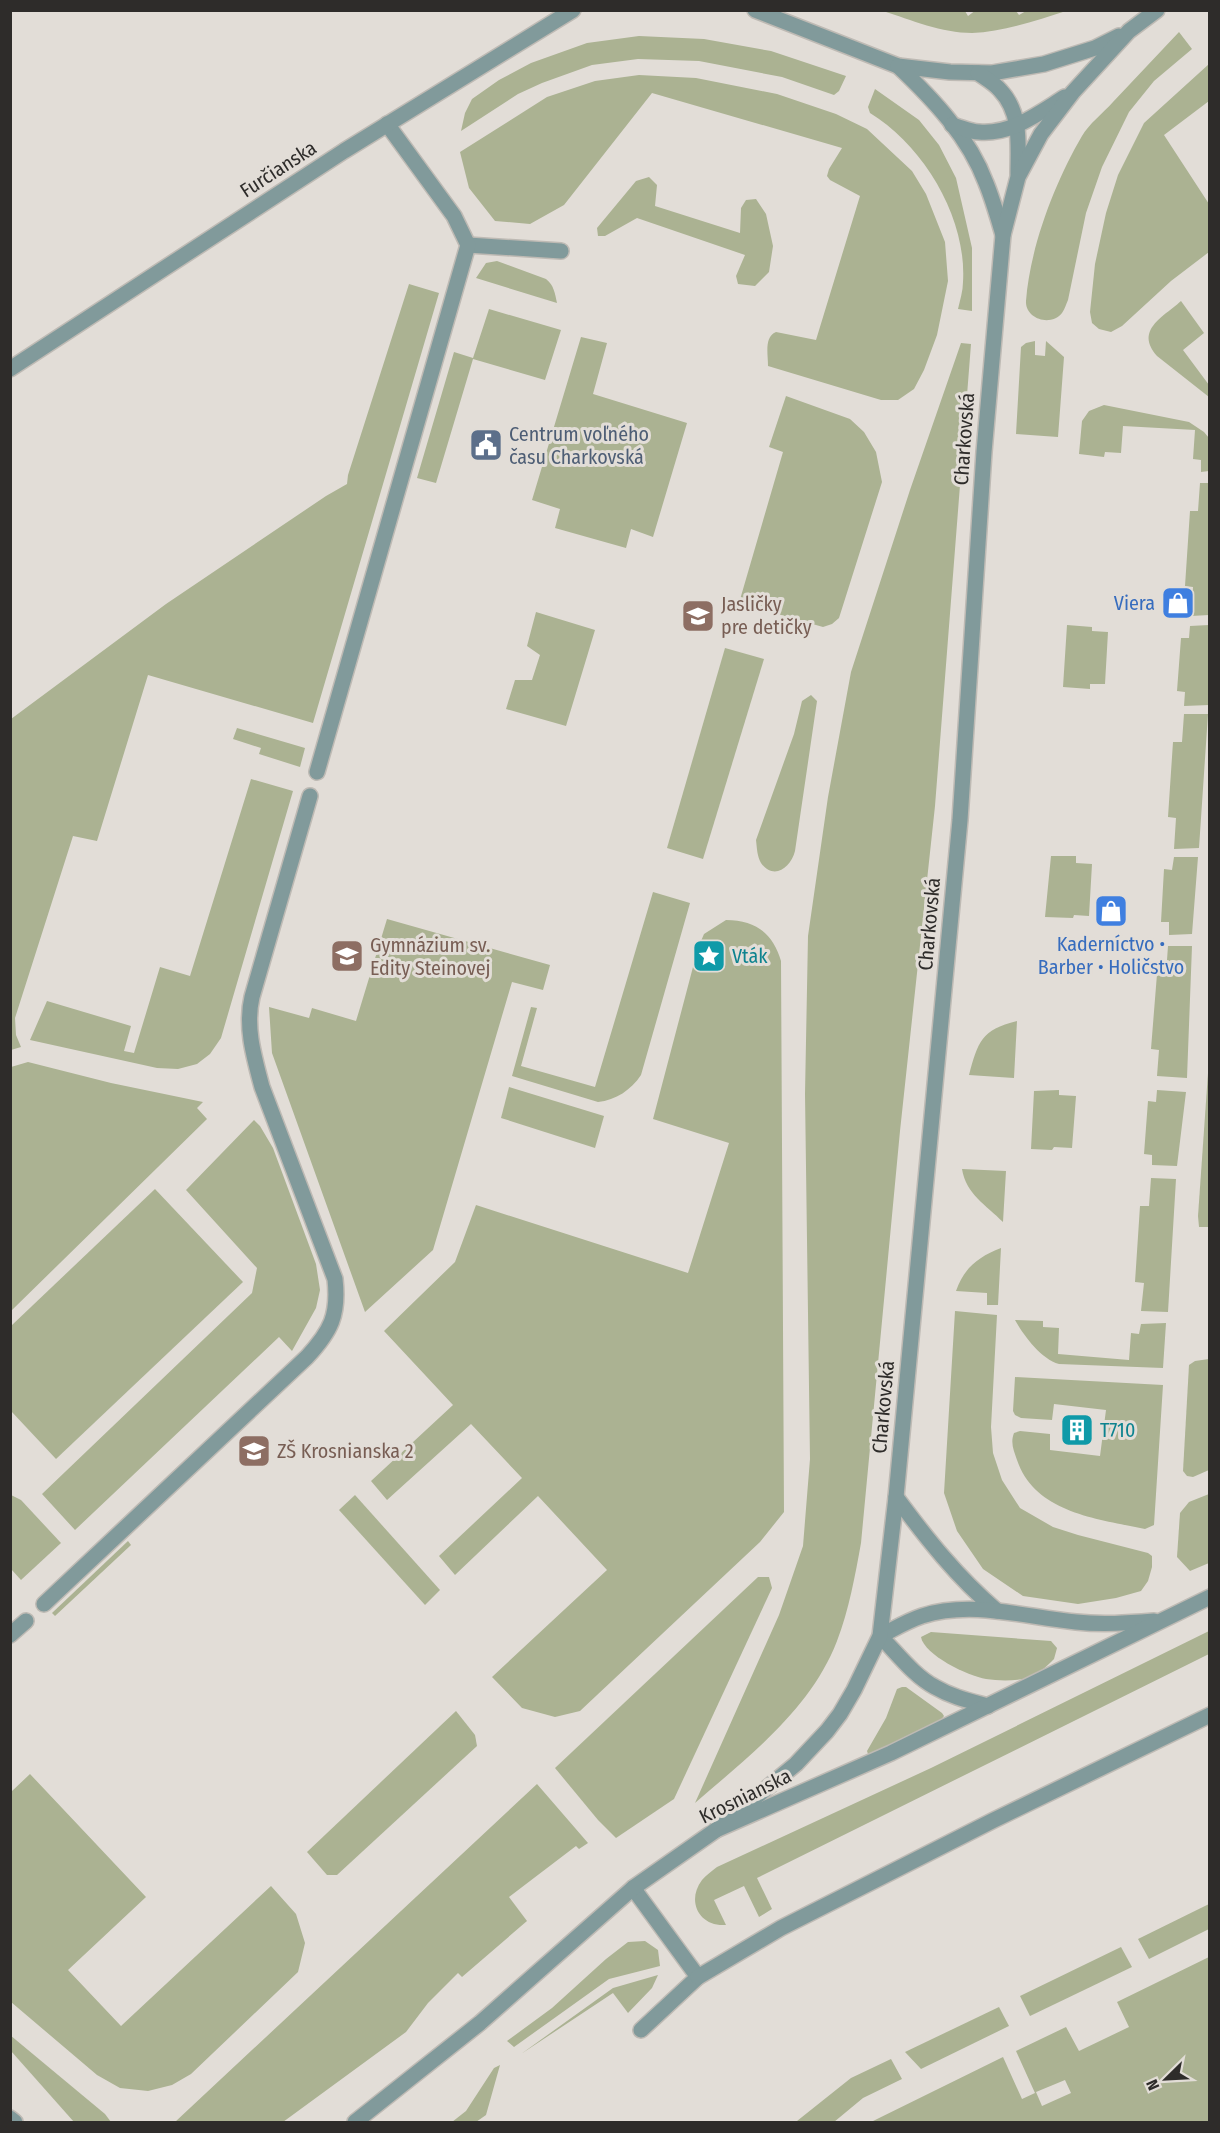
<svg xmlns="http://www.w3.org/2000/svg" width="1220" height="2133" font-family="'Fira Sans Condensed',sans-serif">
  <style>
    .green { fill: #abb292; fill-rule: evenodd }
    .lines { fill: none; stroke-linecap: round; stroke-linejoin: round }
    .lane-casing { stroke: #bebab4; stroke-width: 18 }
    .street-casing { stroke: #bebab4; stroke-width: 18 }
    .lane { stroke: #819a9b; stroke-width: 15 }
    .street { stroke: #819a9b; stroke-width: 15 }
    .labels { text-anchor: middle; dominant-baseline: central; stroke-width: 6; stroke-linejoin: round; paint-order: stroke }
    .street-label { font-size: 20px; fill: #2e2c2a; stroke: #e2ddd7 }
    .service-label { font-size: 20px; fill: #4e5e75; stroke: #e2ddd7; text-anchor: start }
    .shop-label { font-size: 20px; fill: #366cbe; stroke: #e2ddd7; text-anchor: end }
    .education-label { font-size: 20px; fill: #785e54; stroke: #e2ddd7; text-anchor: start }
    .culture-label { font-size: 20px; fill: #0d838f; stroke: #e2ddd7; text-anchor: start }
  </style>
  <rect width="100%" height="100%" fill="#e2ddd7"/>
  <!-- green -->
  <g class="green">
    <path d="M976,10L1016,11L1019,15L1026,11H1066C1038,20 1003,32 972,33C942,33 911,20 883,11H965L968,16Z"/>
    <path d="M1179,32L1192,49L1154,81L1129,112L1102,167L1086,213L1068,300C1066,304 1065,309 1062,313C1051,327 1025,319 1026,301C1030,247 1055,182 1082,136C1089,124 1103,113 1113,102C1135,79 1157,55 1179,32Z"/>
    <path d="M639,36L704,39L771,51L846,76L839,91L834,95L782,77L699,61L638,59L592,65L542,83L518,94L461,131L465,113L472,99L499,80L531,63L587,43Z"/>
    <path d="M1209,64V101L1164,135L1209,204V252L1171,281L1122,326L1111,332L1099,329L1092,323L1090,312L1095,264L1106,213L1118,175L1144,123Z"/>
    <path d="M639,75L696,78L777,94L836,114L867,129L912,171L926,194L945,242L948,281L937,335L924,370L914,389L898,400H881L768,366C768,354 764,337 776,332L816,340L860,196L830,180L827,176L829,169L842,148L652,93L564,205L530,224L495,221L469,188L460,152L547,97L595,81Z"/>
    <path d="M875,89L919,120L939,145L956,178L972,248V311L958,309C960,300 963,291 963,282C967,218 924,146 870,113L868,107Z"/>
    <path d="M649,177L657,185L655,206L740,233L741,208L746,200L756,199L766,214L773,246L769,272L755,286L738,284L736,276L745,255L637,218L605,236H598L597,228L636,181Z"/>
    <path d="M497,261L546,279C554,285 555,294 557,303L476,278L486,263Z"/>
    <path d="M409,284L439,293L313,723L148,675L97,841L73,836L15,1018L16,1035L21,1047L11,1050V719L166,604L326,496L347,484L348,475Z"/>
    <path d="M1181,301L1204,333L1183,350L1209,385V397L1157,356C1135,330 1162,318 1181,301Z"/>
    <path d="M489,309L561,330L545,380L473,359L436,483L417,478L454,352L473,358Z"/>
    <path d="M581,337L607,343L593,394L687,423L653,537L631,529L626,548L555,528L560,509L532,500Z"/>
    <path d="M1035,341V355L1045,356L1046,341L1064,357L1058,437L1016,434L1021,347L1026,343Z"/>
    <path d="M961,343L971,344L935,806L900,1131L861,1543C855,1576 849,1610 837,1641C811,1709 748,1757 695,1803L779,1615L803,1546L810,1459L805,1094L808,936L828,797L851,672L910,490Z"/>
    <path d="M786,396L850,419L864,432L876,452L882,482L839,618L832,624L823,627L739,603L783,452L769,447Z"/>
    <path d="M1104,405L1189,422L1204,432L1209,438V471L1201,472V460L1193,459L1195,430L1123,426L1121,453L1105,452L1104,457L1079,454L1082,421L1089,411Z"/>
    <path d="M1200,483H1209V615L1191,616L1193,587L1185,586L1190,511H1198Z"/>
    <path d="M536,612L595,630L566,726L506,709L515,680H532L540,655L527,646Z"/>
    <path d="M1067,625L1092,627V631L1108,632L1105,684H1090V689L1063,687Z"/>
    <path d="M1209,625V705L1184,706L1185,692L1177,691L1181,638H1189L1190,626Z"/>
    <path d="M725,648L764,659L703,859L667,848Z"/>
    <path d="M811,695L817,701L795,851C791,867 774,881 761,863C757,856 757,848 756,840L794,734L802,701Z"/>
    <path d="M1184,714H1208L1199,848L1174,849L1176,818L1168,817L1173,742H1182Z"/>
    <path d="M237,728L305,748L300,767L259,754L261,748L233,739Z"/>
    <path d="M251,779L293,791L221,1038L210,1054L197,1064L178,1069L157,1068L30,1040L47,1001L131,1026L124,1051L134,1053L160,967L190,976Z"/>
    <path d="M1051,856H1076V863L1092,864L1089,916L1074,915L1073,918L1045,917Z"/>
    <path d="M1174,857H1198L1192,934L1169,935V922H1161L1164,869L1172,870Z"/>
    <path d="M653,892L690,903L641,1075C631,1090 616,1100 598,1102L512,1076L531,1007L537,1008L521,1066L595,1087Z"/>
    <path d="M387,919L550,965L543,990L512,982L433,1250L365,1312L272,1053L269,1007L309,1018L312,1008L356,1021Z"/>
    <path d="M726,920C755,920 773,933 781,961L784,1512L760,1542L580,1711L555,1717L522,1708L492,1677L607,1570L538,1496L455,1575L439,1556L522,1478L471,1424L387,1500L371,1481L453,1405L384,1331L455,1262L476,1205L688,1273L729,1143L653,1119L698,948L704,934Z"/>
    <path d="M1168,946H1192L1187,1078L1157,1076L1159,1050L1151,1049L1157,974H1166Z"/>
    <path d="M1017,1021L1014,1078L969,1075C978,1042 981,1030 1017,1021Z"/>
    <path d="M28,1062L111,1083L203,1102L197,1108L207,1119L11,1311V1067Z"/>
    <path d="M1208,1073H1210L1209,1227H1199L1198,1216Z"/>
    <path d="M509,1087L604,1116L595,1148L501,1118Z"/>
    <path d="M1059,1090V1095L1076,1096L1072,1148L1054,1147L1052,1150L1031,1149L1034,1091Z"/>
    <path d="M1157,1090L1186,1092L1177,1166L1152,1165V1155L1144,1154L1148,1101L1156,1102Z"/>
    <path d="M254,1120L260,1126L273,1148L316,1264L320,1290L316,1308L292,1351L279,1337L75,1530L42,1494L252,1293L257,1268L186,1190Z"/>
    <path d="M962,1169L1006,1171L1003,1222C986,1205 966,1194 962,1169Z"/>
    <path d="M1151,1178L1176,1179L1168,1312L1141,1311L1144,1283L1135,1282L1140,1206H1149Z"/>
    <path d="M155,1189L243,1282L56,1459L11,1411V1326Z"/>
    <path d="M1001,1248L998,1305H987V1293L956,1291C964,1268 978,1257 1001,1248Z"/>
    <path d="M955,1311L997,1315L991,1427L993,1453L1002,1480L1020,1508L1053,1527L1078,1535L1148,1553L1152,1556V1567L1148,1581L1141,1591L1116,1598L1078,1604L1023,1596L983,1569L957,1531L944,1493Z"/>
    <path d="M1015,1320L1043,1321V1327L1059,1328L1058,1354L1129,1360L1131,1333L1139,1334L1141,1324L1166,1323L1163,1368L1059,1364C1041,1359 1024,1336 1015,1320Z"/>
    <path d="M1209,1359V1470L1193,1477L1187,1476L1183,1471L1189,1365L1195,1361Z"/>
    <path d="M1015,1377L1163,1385L1154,1525L1145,1529C1098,1519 1035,1513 1017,1460C1014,1451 1010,1443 1014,1433L1020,1431L1050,1434V1450L1100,1456L1106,1410L1054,1404L1052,1420L1021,1418L1015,1415L1013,1411Z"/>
    <path d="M1209,1494V1563L1190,1571L1177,1557L1180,1513L1189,1502Z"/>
    <path d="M11,1495L21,1500L61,1543L21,1580L11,1569Z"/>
    <path d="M355,1495L440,1590L425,1605L339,1510Z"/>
    <path d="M128,1541L131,1545L55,1616L52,1613Z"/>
    <path d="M758,1577H769L772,1588L674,1799L616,1838L598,1820L555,1768Z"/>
    <path d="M1209,1631V1654L757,1878L772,1909L759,1917L744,1886L714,1900L726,1925C699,1927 686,1901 702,1880C706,1875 712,1871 717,1867L931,1768Z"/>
    <path d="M931,1632L1051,1641L1057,1648L1054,1659C1047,1666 1038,1675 1028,1678C1016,1681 999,1681 986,1679C968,1676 924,1655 921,1637Z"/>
    <path d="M902,1687H906L942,1713L944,1716L941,1720L872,1753L868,1754L867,1751L886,1718L897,1689Z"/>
    <path d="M456,1711L475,1735L477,1746L337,1875H327L307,1852Z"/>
    <path d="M30,1774L146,1897L68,1970L121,2026L271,1886L296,1914L305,1943L298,1972L191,2074L172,2085L148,2091L120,2088L97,2075L11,2002V1792Z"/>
    <path d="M537,1784L588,1843L579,1849L576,1846L509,1897L527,1921L462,1977L458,1973L428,2003L406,2032L283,2122H175Z"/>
    <path d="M1209,1904V1929L1149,1959L1138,1939Z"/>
    <path d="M645,1941L658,1950L660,1966L609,1979L514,2047L507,2041L552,2008L606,1959L628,1942Z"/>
    <path d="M1121,1947L1132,1967L1030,2016L1020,1996Z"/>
    <path d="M1209,1957V2122H871L1003,2057L1022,2099L1035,2093L1016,2051L1066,2027L1079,2051L1129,2027L1117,2002ZM1065,2080L1071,2093L1042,2106L1036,2092Z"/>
    <path d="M658,1975L652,1988L628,2013L613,1993L521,2054L613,1988Z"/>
    <path d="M999,2007L1009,2026L921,2069L905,2052Z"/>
    <path d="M10,2035L105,2114L111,2122H74L11,2051Z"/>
    <path d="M891,2059L902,2079L863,2098L834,2122L797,2121L851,2078Z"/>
    <path d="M500,2065L486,2115L476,2122H452L466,2111L494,2068Z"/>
  </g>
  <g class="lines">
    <!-- lane casing -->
    <g class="lane-casing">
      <g id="lane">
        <path d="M468,245L561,251"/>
        <path d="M317,772L468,245L454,216L387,124"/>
        <path d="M44,1604L307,1357C331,1331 339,1315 335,1279L262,1087C254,1057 245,1027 252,997L310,796"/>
        <path d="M10,1635L26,1621"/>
        <path d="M633,1888L698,1977L641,2030"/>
        <path d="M698,1977L781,1928L994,1820L1210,1715"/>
      </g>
    </g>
    <!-- street casing -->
    <g class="street-casing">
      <g id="street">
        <path d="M755,10L898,66L950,72L992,73L1044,64L1095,48L1119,36"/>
        <path d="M898,66C933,99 969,137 986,183C993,200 998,218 1003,235"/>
        <path d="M978,73C985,78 994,83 1000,90C1022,113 1018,145 1018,174"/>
        <path d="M952,125C961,127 970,132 979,132C1011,135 1039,113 1065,97"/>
        <path d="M10,369L344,151L573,10"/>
        <path d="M896,1497C927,1539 957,1577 997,1611"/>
        <path d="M988,1706C970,1701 952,1697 935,1687C914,1676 897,1653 880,1636C894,1629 907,1621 922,1616C972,1600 1025,1617 1076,1622C1102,1625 1128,1623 1154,1621"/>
        <path d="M716,1830L796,1764L827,1731L840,1714L854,1690L880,1636L896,1497L960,820L984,452L1003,235L1018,177L1041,134L1073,92L1129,31L1157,10"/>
        <path d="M10,2118L15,2122"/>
        <path d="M355,2122L480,2023L633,1888L716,1830L891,1753L1210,1597"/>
      </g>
    </g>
    <!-- lane -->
    <use href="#lane" class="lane"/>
    <!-- street -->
    <use href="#street" class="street"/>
  </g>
  <!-- icons -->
  <defs>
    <g id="civic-square" transform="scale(1.725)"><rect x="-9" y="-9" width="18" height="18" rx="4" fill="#5c6f8a" stroke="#e2ddd7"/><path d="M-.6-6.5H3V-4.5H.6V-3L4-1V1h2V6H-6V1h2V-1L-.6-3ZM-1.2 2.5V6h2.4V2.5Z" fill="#fff"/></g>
    <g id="shop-square" transform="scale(1.725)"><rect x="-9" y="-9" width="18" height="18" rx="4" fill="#3f7fe0" stroke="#e2ddd7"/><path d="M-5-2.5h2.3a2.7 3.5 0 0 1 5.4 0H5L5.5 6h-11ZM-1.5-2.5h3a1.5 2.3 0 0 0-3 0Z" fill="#fff"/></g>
    <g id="school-square" transform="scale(1.725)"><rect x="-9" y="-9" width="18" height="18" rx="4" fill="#8d6e63" stroke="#e2ddd7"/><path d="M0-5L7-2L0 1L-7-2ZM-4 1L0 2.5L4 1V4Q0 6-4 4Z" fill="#fff"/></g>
    <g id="sight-square" transform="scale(1.725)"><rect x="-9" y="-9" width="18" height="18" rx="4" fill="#0f9aa8" stroke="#e2ddd7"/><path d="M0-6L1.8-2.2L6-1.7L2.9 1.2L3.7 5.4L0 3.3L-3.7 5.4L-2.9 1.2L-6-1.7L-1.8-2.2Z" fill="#fff"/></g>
    <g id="building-square" transform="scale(1.725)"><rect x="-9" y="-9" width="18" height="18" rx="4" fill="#0f9aa8" stroke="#e2ddd7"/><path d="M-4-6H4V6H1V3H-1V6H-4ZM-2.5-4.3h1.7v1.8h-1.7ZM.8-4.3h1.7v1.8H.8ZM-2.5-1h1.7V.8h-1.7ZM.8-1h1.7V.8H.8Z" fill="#fff"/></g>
  </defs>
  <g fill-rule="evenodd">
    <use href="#civic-square" x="486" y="445"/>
    <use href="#shop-square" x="1178" y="603"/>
    <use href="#school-square" x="698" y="616"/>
    <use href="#shop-square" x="1111" y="911"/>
    <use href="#school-square" x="347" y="956"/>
    <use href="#sight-square" x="709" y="956"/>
    <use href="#building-square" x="1077" y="1430"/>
    <use href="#school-square" x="254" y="1451"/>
  </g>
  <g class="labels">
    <!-- street labels -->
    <g class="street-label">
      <text transform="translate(278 169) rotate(-33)">Furčianska</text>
      <text transform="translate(964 439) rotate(-86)">Charkovská</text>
      <text transform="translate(929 924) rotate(-85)">Charkovská</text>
      <text transform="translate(883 1407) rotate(-85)">Charkovská</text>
      <text transform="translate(745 1796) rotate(-26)">Krosnianska</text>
    </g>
    <!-- service labels -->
    <g class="service-label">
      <text x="509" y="434">Centrum voľného<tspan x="509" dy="23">času Charkovská</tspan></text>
    </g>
    <!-- shop labels -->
    <g class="shop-label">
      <text x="1155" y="603">Viera</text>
      <text x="1111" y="944" text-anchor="middle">Kaderníctvo •<tspan x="1111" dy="23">Barber • Holičstvo</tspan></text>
    </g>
    <!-- education labels -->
    <g class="education-label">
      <text x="721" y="604">Jasličky<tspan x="721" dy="23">pre detičky</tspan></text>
      <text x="370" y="945">Gymnázium sv.<tspan x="370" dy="23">Edity Steinovej</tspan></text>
      <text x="277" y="1451">ZŠ Krosnianska 2</text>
    </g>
    <!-- culture labels -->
    <g class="culture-label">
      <text x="732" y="956">Vták</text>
      <text x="1100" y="1430">T710</text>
    </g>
  </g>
  <!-- border -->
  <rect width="1220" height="2133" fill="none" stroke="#2e2c2a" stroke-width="24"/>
  <!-- north arrow -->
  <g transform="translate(1166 2079) rotate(246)" stroke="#e2ddd7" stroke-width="4.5" paint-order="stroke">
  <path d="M0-4.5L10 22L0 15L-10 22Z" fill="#2e2c2a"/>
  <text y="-9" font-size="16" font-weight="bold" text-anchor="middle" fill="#2e2c2a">N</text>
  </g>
</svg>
